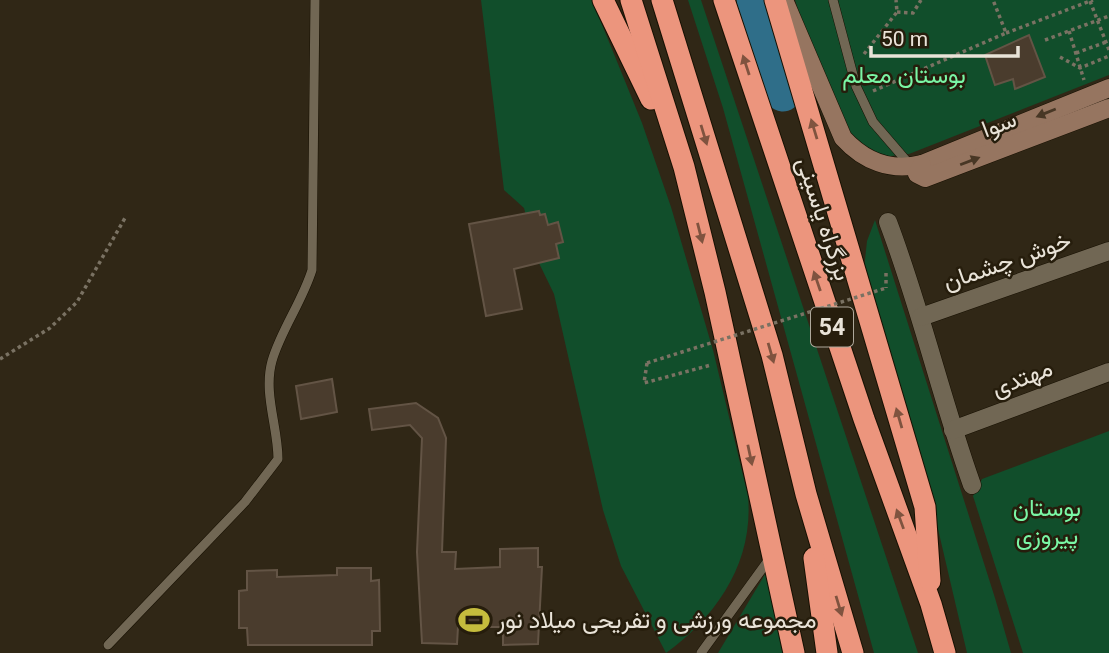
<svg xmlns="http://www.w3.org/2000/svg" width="1109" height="653" font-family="Roboto,Vazirmatn,sans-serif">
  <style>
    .green { fill: #114e2b }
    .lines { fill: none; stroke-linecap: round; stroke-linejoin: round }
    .river { stroke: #2f6e89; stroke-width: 35 }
    .building { fill: #4a3c2d; stroke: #635445; stroke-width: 2 }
    .lane-casing { stroke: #171002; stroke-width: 10 }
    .street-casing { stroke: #171002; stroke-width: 19 }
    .secondary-casing { stroke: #171002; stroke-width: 19 }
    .highway-casing { stroke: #171002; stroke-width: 23 }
    .path { stroke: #7a7263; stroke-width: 3.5; stroke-dasharray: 3.5 3.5; stroke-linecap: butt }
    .lane { stroke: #716754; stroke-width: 9 }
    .street { stroke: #716754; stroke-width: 18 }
    .secondary { stroke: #967560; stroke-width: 18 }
    .highway { stroke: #ec957d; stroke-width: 21 }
    .path-bridge { stroke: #7a7263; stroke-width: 3.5; stroke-dasharray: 3.5 3.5; stroke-linecap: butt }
    .oneway { fill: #7f533f }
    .oneway2 { fill: #483725 }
    .labels { text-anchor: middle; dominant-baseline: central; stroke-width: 5; stroke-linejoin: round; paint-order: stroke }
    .shield { fill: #261d0c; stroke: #aea89b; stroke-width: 2 }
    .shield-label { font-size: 23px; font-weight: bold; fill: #e9e3d8 }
    .park-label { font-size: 24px; fill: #7af6a5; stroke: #261d0c }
    .street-label { font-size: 24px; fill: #e9e3d8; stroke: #261d0c }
    .poi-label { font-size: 24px; fill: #e9e3d8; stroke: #261d0c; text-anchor: start }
  </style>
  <rect width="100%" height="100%" fill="#302716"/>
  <!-- green -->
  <g class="green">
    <path d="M481,0H592L642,123L671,207L713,350L748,496C754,562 717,616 666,653L621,566L603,510L554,294L538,261L524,208L504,190Z"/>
    <path d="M688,0H701L918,653H874L723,108Z"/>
    <path d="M795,0H1109V75L909,154L882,157L871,153L846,134L812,54Z"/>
    <path d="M875,220L995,598L1011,653H967L923,465L864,269L867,241Z"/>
    <path d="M1109,431V653H1023L973,496L982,479Z"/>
    <path d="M767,571L785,653H718Z"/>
  </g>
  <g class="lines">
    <!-- river -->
    <path class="river" d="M754,0L783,94"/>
  </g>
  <!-- building -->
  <g class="building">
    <path d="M1029,35L1045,77L1015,89L1013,79L995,85L985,55Z"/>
    <path d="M539,211L540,215L545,214L548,225L558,222L563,242L556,244L559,258L514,269L522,309L486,316L469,224Z"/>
    <path d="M332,379L337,412L301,419L296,386Z"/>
    <path d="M416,403L438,418L446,438L442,552H456L455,569L500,567V549L538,548V567H542L538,644L503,645V627H458L457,644L422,643L417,552L422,438L410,425L372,430L369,409Z"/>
    <path d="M337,568H371V581L379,580L380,631H372V645H248L247,628H239V591L247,590V571L277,570V577L337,575Z"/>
  </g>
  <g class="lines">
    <!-- lane casing -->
    <g class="lane-casing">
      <g id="lane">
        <path d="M833,0L856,86L873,122L910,165"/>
        <path d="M108,645L245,502L278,459C278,427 263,393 272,361C281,330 302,302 312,270L315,0"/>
        <path d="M701,653L770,558"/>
      </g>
    </g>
    <!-- street casing -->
    <g class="street-casing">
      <g id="street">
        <path d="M888,222C921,309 941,398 972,485"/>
        <path d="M921,317L1109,251"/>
        <path d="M953,430L1109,372"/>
      </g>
    </g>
    <!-- secondary casing -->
    <g class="secondary-casing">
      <g id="secondary">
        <path d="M784,0L843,138C864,161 891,172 922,164L1109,88"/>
        <path d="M922,164L917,174L925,178L1109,108"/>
      </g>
    </g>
    <!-- highway casing -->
    <g class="highway-casing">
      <g id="highway">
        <path d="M603,0L651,99"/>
        <path d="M631,0L684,167L715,292L794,653"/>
        <path d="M662,0L772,355L806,494L853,653"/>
        <path d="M724,0L864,419L931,604L945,653"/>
        <path d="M775,0L925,507L930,581"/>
        <path d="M814,558L827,653"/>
      </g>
    </g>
    <!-- path -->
    <g class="path">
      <path d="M1090,1L1109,50"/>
      <path d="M897,12L913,13L921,0"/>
      <path d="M1069,31L1084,80"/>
      <path d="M1006,33L1093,0"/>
      <path d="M1045,40L1109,16"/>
      <path d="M1076,53L1109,41"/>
      <path d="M864,54L897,12L896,0"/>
      <path d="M1060,57L1080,68L1109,56"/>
      <path d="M873,91L1006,33L993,0"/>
      <path d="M886,273V288"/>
      <path d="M0,359L50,328L77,302L125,218"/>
      <path d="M647,363L644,383L711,365"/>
    </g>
    <!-- lane -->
    <use href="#lane" class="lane"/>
    <!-- street -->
    <use href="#street" class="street"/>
    <!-- secondary -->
    <use href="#secondary" class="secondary"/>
    <!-- highway -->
    <use href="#highway" class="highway"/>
    <!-- path-bridge -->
    <path class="path-bridge" d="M647,363L886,288"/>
  </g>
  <!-- one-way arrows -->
  <defs><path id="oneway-solid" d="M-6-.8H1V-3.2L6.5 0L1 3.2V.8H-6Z" transform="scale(1.75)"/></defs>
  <g class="oneway">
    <use href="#oneway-solid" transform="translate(746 65) rotate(-108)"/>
    <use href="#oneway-solid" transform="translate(814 129) rotate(-107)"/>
    <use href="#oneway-solid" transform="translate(704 135) rotate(73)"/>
    <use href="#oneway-solid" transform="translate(700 233) rotate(76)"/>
    <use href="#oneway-solid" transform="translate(817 281) rotate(-109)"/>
    <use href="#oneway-solid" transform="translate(771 353) rotate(74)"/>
    <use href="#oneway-solid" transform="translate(899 418) rotate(-106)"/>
    <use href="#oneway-solid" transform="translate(750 455) rotate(78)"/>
    <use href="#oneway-solid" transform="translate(900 519) rotate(-110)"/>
    <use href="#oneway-solid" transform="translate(839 606) rotate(73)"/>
  </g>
  <g class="oneway2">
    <use href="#oneway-solid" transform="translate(1046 113) rotate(158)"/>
    <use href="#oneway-solid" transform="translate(970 161) rotate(-21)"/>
  </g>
  <!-- icons -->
  <defs>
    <g id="stadium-bare" transform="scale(2.415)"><path d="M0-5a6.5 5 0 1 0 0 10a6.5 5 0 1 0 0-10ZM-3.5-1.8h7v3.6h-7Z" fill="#c5bc3d" stroke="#261d0c" stroke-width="2.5" paint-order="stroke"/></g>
  </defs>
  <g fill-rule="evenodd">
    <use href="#stadium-bare" x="474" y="620"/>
  </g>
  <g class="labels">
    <!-- shield labels -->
    <rect class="shield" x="811" y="307.5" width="42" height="39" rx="5"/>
    <g class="shield-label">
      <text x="832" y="327">54</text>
    </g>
    <!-- park labels -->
    <g class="park-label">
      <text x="904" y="75">بوستان معلم</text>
      <text x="1047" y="508">بوستان<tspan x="1047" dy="28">پیروزی</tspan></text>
    </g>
    <!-- street labels -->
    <g class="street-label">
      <text transform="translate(999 124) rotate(-21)">سوا</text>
      <text transform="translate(824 219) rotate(72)">بزرگراه یاسینی</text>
      <text transform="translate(1007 261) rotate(-19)">خوش چشمان</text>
      <text transform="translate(1022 378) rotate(-21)">مهتدی</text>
    </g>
    <!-- poi labels -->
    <g class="poi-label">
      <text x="497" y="620">مجموعه ورزشی و تفریحی میلاد نور</text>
    </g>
  </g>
  <!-- scale -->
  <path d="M871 46v10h147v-10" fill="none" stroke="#e9e3d8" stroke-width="3.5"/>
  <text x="881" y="46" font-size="21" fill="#e9e3d8" stroke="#261d0c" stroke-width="5" paint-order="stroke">50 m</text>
</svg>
